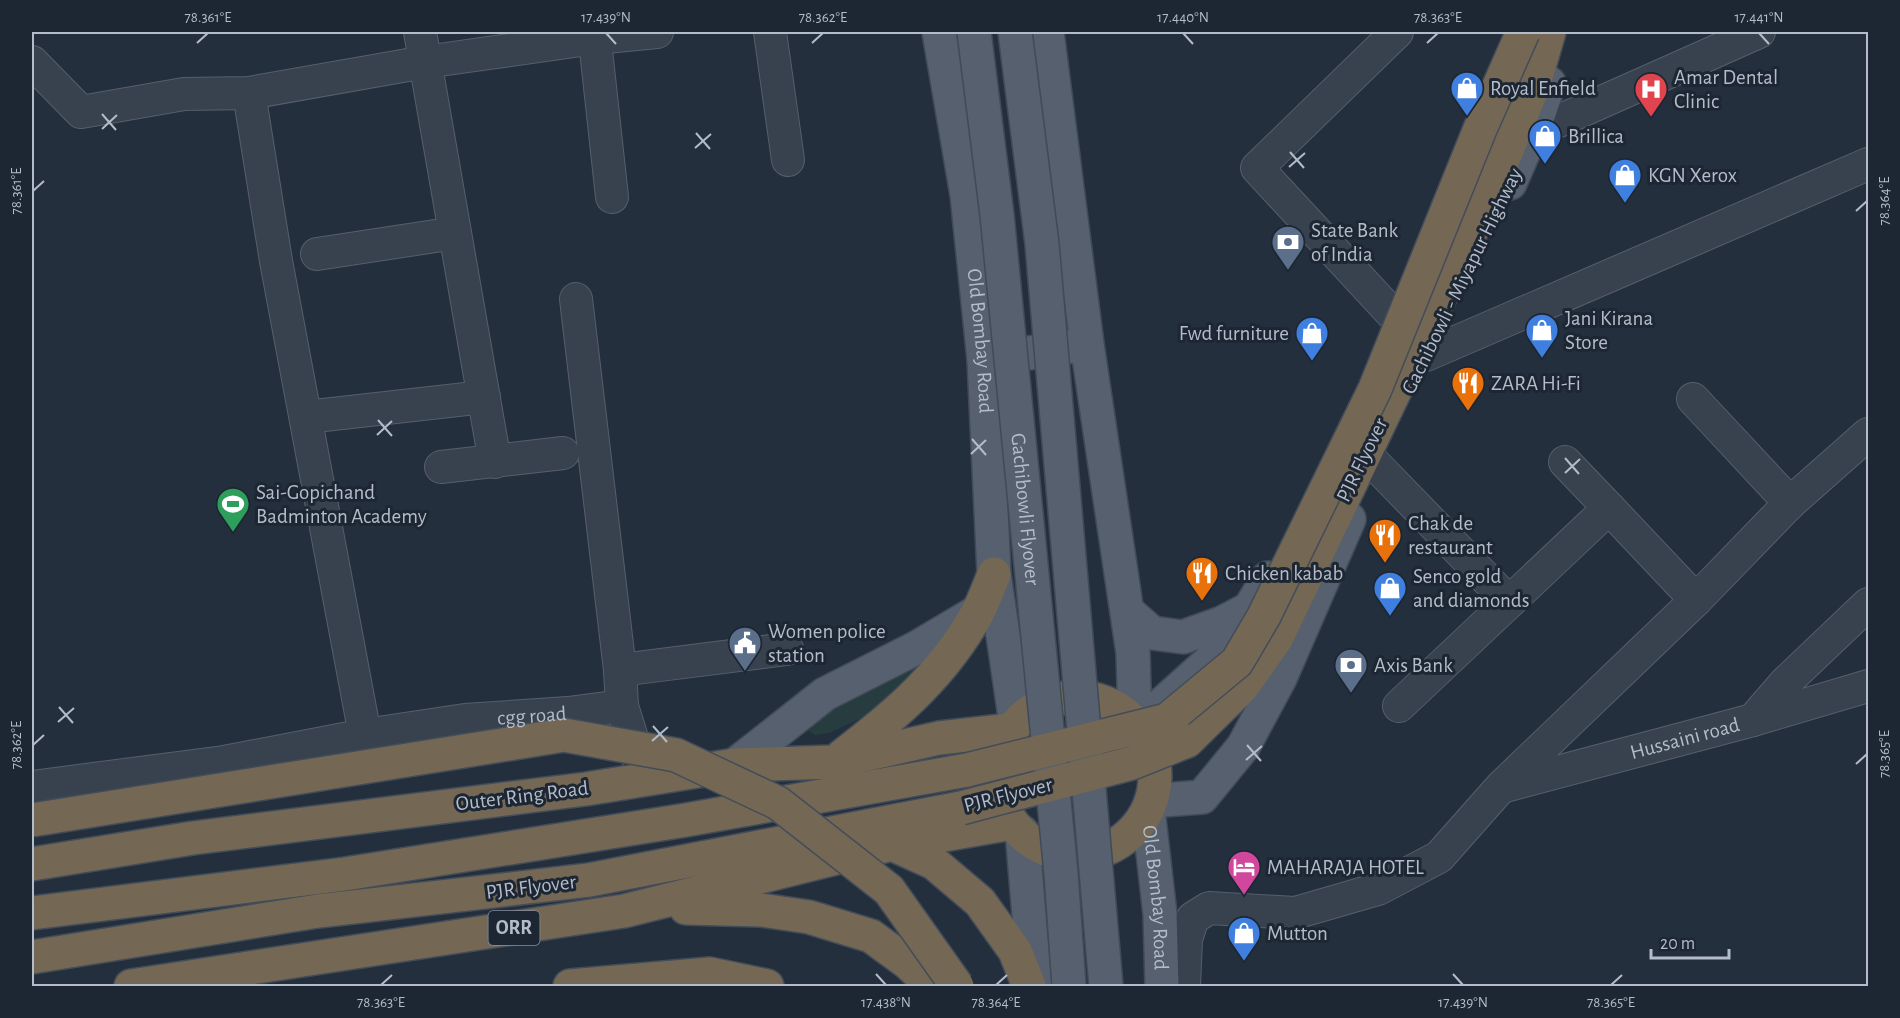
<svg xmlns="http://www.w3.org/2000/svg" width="1900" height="1018" font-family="'Alegreya Sans',sans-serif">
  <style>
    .green { fill: #263c3f }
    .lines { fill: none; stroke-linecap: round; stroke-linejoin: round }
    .minor-casing { stroke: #565f6c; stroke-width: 34 }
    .major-casing { stroke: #414a57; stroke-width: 36 }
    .highway-casing { stroke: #434c59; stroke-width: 36 }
    .minor { stroke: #38414e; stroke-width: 32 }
    .major { stroke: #56606e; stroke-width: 33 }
    .highway { stroke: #746855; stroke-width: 33 }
    .major-bridge-casing { stroke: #414a57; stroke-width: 36; stroke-linecap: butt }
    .highway-bridge-casing { stroke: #434c59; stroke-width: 36; stroke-linecap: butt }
    .major-bridge { stroke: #56606e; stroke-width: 33 }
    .highway-bridge { stroke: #746855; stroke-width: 33 }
    .ticks { fill: none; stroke: #b4bcc9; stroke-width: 2 }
    .labels { text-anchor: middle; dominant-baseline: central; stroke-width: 6; stroke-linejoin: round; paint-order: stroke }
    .shield { fill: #1d2633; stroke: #878f9c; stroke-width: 1.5 }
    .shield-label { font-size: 20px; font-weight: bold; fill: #b4bcc9 }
    .poi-label { font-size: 21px; fill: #b4bcc9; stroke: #1d2633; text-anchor: start }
    .street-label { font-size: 21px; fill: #b4bcc9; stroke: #1d2633 }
    .neatline { fill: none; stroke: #b4bcc9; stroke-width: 2 }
    .ticks-label { font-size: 15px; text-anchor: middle; fill: #b4bcc9 }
  </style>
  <rect width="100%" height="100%" fill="#242f3e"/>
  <!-- green -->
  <path class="green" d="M936,651L875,712L829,733L815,735L802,727L857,692Z"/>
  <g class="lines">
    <!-- minor casing -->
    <g class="minor-casing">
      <g id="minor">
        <path d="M420,32L495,462"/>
        <path d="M594,32L612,197"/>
        <path d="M770,32L788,160"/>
        <path d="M1397,32L1257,168L1397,319"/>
        <path d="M32,62L81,112L184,94L249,93L425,62L595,38L657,32"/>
        <path d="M1534,128L1559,121L1759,32"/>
        <path d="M317,254L455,233"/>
        <path d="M576,299L620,670L622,706"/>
        <path d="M1426,355L1868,164"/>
        <path d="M1693,399L1790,503"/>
        <path d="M306,417L484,397"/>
        <path d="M1565,462L1609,508"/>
        <path d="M1374,463L1509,602"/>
        <path d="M441,467L563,453"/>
        <path d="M620,670L787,649"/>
        <path d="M1399,706L1609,508L1696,600"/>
        <path d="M1753,720L1786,682L1868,604"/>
        <path id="s1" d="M365,735L465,720L568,713L622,706L642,770"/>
        <path id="s2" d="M1505,786L1753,720L1868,686"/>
        <path d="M32,787L224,762L365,735L276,261L249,93"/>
        <path d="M1184,986L1186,939L1193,918L1209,908L1295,913L1378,889L1439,857L1501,787L1696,600L1790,503L1868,434"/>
      </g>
    </g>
    <!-- major casing -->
    <g class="major-casing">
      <g id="major">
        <path id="s3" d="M939,32L967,195L984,360L994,574L1016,724"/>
        <path d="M1047,32L1087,344L1133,653L1135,722"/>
        <path d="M1510,183L1534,128L1549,83"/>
        <path d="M984,360L1080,345"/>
        <path d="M1127,611L1152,633L1183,637L1222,623L1249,609"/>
        <path d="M1150,715L1219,653L1250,608L1268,578"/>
        <path d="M735,765L825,694L918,647L977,612"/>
        <path d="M1151,801L1202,797L1243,747L1280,678L1349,519"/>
        <path id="s4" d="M1148,810L1160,914L1162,986"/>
        <path d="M1022,832L1035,986"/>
      </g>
    </g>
    <!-- highway casing -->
    <g class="highway-casing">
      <g id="highway">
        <circle cx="1076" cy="776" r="79"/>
        <path d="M1187,741L1242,687L1276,639L1490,192L1534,84L1549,32"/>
        <path d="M842,756C897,714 944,674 978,612C984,600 989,587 994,574"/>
        <path d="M892,844L934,863L980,902L1015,951L1029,986"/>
        <path d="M32,864L193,838L586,789L735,765L833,762L939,738L1011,730"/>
        <path d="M686,908L761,910L809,917L871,936L908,963L933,986"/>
        <path d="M32,913L345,874L686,820L967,770"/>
        <path d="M32,957L318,911L589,880L961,808"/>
        <path d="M131,986L624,911L892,844L1012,823"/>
        <path d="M570,986L710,974L767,986"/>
      </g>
    </g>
    <!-- minor -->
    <use href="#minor" class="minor"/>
    <!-- major -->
    <use href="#major" class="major"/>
    <!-- highway -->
    <use href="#highway" class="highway"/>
    <!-- major-bridge casing -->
    <g class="major-bridge-casing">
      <g id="major-bridge">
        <path id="s5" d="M974,32L997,215L1061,873L1069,986"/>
        <path d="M1015,32L1042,244L1106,986"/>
      </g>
    </g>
    <!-- highway-bridge casing -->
    <g class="highway-bridge-casing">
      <g id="highway-bridge">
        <path d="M967,770L1167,720L1237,662L1264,616L1375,389L1480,129L1523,32"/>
        <path d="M961,808L1132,763L1187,741"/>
        <path d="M32,820L564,735L676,755L778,803L889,890L957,986"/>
      </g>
    </g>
    <!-- major-bridge -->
    <use href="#major-bridge" class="major-bridge"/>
    <!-- highway-bridge -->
    <use href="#highway-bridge" class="highway-bridge"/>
  </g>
  <!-- ticks -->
  <path class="ticks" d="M606,33L616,44M1183,33L1193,44M1759,33L1769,44M197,43L208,33M812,43L823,33M1427,43L1438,33M102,114L116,130M102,129L117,115M696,133L710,149M695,148L711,134M1290,152L1304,168M1289,167L1305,153M33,191L44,181M1856,211L1867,201M378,420L392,436M377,435L392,421M972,439L986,455M971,454L986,440M1565,458L1579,474M1565,473L1580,459M59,707L73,723M58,722L74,708M653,726L667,742M652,741L668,727M33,745L44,735M1247,745L1261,761M1246,760L1262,746M1856,764L1867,754M876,974L886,985M1453,974L1463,985M381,985L392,975M996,985L1007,975M1611,985L1622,975"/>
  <!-- icons -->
  <defs>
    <g id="shop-pin" transform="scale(1.725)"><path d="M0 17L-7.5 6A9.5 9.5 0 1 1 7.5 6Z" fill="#3f7fe0" stroke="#1d2633"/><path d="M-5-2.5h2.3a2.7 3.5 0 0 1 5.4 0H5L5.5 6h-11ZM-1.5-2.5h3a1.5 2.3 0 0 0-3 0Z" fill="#fff"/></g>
    <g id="hospital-pin" transform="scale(1.725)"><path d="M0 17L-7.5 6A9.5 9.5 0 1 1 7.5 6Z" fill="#e0444e" stroke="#1d2633"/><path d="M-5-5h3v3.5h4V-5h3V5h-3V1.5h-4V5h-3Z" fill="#fff"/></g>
    <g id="bank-pin" transform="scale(1.725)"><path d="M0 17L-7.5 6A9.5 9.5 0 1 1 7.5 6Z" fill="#5c6f8a" stroke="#1d2633"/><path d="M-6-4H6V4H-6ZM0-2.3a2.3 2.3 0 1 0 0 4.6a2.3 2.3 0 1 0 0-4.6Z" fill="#fff"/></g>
    <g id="restaurant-pin" transform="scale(1.725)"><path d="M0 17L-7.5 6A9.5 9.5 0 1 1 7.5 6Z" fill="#e8710a" stroke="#1d2633"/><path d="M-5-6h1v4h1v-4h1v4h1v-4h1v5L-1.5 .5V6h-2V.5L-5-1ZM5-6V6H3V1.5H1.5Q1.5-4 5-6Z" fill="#fff"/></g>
    <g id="stadium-pin" transform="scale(1.725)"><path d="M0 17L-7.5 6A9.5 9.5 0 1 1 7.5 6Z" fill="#2e9e5b" stroke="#1d2633"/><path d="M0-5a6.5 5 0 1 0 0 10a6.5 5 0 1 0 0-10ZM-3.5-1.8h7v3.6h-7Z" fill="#fff"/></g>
    <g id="civic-pin" transform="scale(1.725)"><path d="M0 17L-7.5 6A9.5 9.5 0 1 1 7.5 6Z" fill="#5c6f8a" stroke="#1d2633"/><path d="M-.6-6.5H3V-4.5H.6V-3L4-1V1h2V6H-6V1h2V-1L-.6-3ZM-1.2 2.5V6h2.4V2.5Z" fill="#fff"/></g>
    <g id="hotel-pin" transform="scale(1.725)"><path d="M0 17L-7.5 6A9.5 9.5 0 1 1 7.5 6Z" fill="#d1479c" stroke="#1d2633"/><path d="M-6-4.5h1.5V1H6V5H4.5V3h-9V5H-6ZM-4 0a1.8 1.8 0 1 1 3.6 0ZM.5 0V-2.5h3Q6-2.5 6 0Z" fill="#fff"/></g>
  </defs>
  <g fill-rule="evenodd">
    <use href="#shop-pin" x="1467" y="88"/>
    <use href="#hospital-pin" x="1651" y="89"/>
    <use href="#shop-pin" x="1545" y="136"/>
    <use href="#shop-pin" x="1625" y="175"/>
    <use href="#bank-pin" x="1288" y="242"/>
    <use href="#shop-pin" x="1542" y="330"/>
    <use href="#shop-pin" x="1312" y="333"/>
    <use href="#restaurant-pin" x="1468" y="383"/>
    <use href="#stadium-pin" x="233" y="504"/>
    <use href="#restaurant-pin" x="1385" y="535"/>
    <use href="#restaurant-pin" x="1202" y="573"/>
    <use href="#shop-pin" x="1390" y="588"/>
    <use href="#civic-pin" x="745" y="643"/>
    <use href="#bank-pin" x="1351" y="665"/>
    <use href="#hotel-pin" x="1244" y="867"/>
    <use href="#shop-pin" x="1244" y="933"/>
  </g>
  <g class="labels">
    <!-- shield labels -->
    <rect class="shield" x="488.5" y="911" width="51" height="34" rx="4.5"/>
    <g class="shield-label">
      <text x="514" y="928">ORR</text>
    </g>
    <!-- poi labels -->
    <g class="poi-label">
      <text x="1674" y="77">Amar Dental<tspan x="1674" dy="24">Clinic</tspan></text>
      <text x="1490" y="88">Royal Enfield</text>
      <text x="1568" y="136">Brillica</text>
      <text x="1648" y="175">KGN Xerox</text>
      <text x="1311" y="230">State Bank<tspan x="1311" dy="24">of India</tspan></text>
      <text x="1565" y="318">Jani Kirana<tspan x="1565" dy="24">Store</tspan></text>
      <text x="1289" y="333" text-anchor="end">Fwd furniture</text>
      <text x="1491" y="383">ZARA Hi-Fi</text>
      <text x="256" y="492">Sai-Gopichand<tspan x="256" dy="24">Badminton Academy</tspan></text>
      <text x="1408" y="523">Chak de<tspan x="1408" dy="24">restaurant</tspan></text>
      <text x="1225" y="573">Chicken kabab</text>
      <text x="1413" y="576">Senco gold<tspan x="1413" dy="24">and diamonds</tspan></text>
      <text x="768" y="631">Women police<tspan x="768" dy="24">station</tspan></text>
      <text x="1374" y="665">Axis Bank</text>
      <text x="1267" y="867">MAHARAJA HOTEL</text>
      <text x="1267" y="933">Mutton</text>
    </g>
    <!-- street labels -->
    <g class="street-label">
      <text transform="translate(1462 281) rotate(-64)">Gachibowli - Miyapur Highway</text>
      <text stroke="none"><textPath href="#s3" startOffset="312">Old Bombay Road</textPath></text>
      <text transform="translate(1362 460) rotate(-64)">PJR Flyover</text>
      <text stroke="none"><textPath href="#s5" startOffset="480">Gachibowli Flyover</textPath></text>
      <text stroke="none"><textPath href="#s1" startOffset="168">cgg road</textPath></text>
      <text stroke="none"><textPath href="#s2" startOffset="186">Hussaini road</textPath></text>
      <text transform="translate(1008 795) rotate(-14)">PJR Flyover</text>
      <text transform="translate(522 796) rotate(-7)">Outer Ring Road</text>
      <text transform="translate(531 887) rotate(-7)">PJR Flyover</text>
      <text stroke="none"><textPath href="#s4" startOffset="88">Old Bombay Road</textPath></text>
    </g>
  </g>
  <!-- border -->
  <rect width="1900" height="1018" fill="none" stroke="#1d2633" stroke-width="66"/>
  <!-- scale -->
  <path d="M1651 949v9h78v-9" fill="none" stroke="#b4bcc9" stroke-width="3"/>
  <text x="1660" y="949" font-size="18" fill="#b4bcc9" stroke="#1d2633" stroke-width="4.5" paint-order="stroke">20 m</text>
  <rect x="33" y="33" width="1834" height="952" class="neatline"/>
  <g class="ticks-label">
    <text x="208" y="22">78.361°E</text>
    <text x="606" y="22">17.439°N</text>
    <text x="823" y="22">78.362°E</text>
    <text x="1183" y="22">17.440°N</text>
    <text x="1438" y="22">78.363°E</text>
    <text x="1759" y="22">17.441°N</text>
    <text transform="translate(16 191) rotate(-90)" y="5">78.361°E</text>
    <text transform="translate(1884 201) rotate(-90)" y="5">78.364°E</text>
    <text transform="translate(16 745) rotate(-90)" y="5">78.362°E</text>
    <text transform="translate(1884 754) rotate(-90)" y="5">78.365°E</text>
    <text x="381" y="1007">78.363°E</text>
    <text x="886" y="1007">17.438°N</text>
    <text x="996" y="1007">78.364°E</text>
    <text x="1463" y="1007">17.439°N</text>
    <text x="1611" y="1007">78.365°E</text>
  </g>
</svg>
